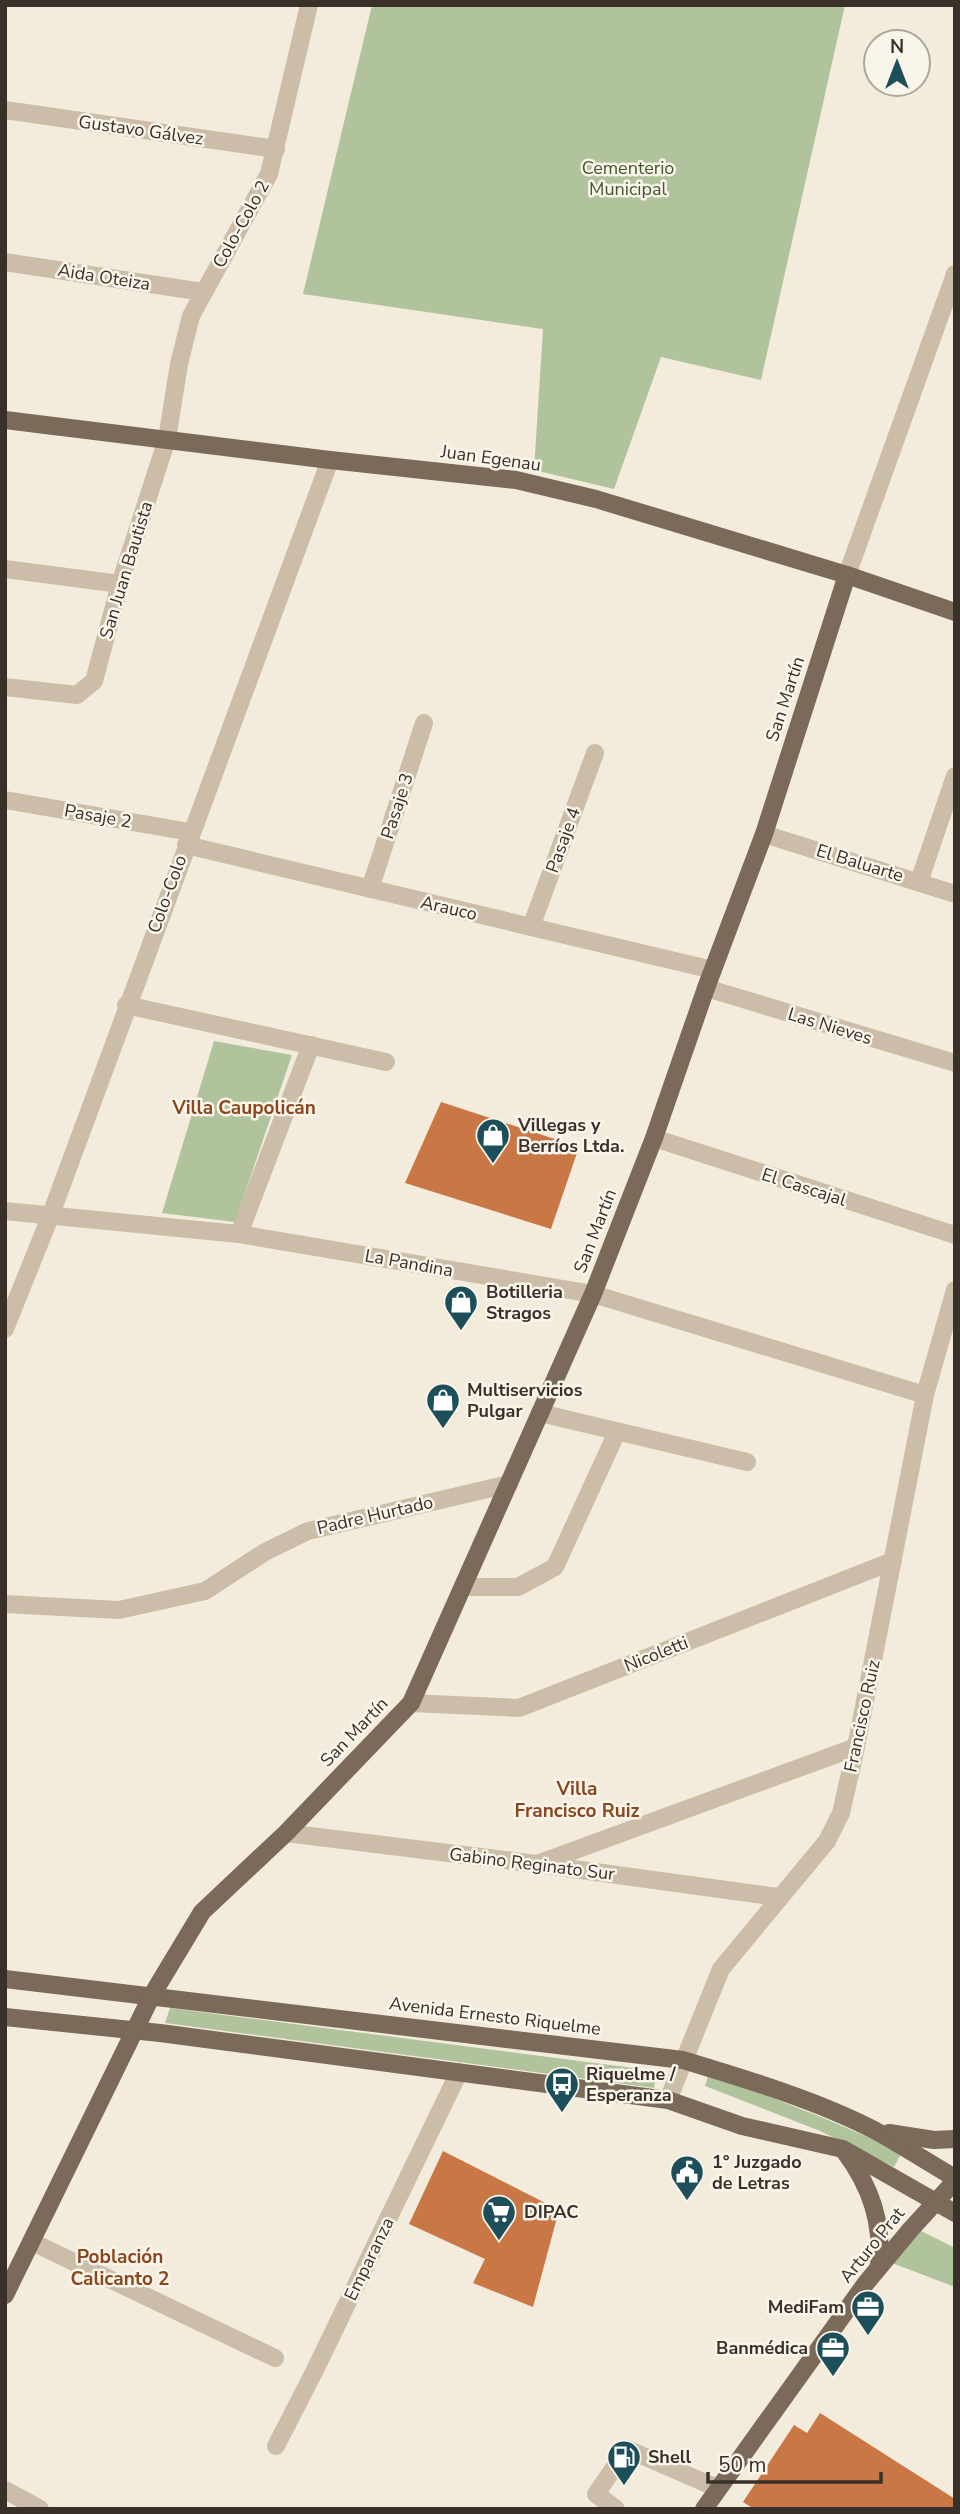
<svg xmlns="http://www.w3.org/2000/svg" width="960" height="2514" font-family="'Nunito Sans',sans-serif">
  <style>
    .green { fill: #b1c39c }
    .building { fill: #c97745 }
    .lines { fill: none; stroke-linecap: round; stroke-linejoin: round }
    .minor { stroke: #ccbda8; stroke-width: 18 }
    .major { stroke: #7b6959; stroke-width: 18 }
    .labels { text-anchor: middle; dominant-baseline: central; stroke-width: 5; stroke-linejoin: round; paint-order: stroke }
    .street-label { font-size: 18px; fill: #383029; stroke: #faf5ea }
    .park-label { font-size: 18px; fill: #41572c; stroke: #faf5ea }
    .poi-label { font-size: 18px; font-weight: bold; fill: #383029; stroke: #faf5ea; text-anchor: start }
    .neighbourhood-label { font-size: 19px; font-weight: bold; fill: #8a471f; stroke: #faf5ea }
  </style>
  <rect width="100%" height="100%" fill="#f3ecdd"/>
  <!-- green -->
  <g class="green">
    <path d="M372,5H845L761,380L661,357L614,489L534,470L543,329L303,294Z"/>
    <path d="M214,1041L292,1055L235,1222L162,1213Z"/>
    <path d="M170,2008L657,2071L654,2088L165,2023Z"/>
    <path d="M709,2073L826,2119L902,2152L894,2167L820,2131L705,2086Z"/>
    <path d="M921,2231L955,2248V2287L892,2263Z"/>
  </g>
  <!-- building -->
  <g class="building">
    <path d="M441,1102L579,1147L551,1229L405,1183Z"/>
    <path d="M443,2151L559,2210L533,2307L473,2283L485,2259L409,2224Z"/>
    <path d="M820,2413L955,2499V2509H754L743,2502L794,2425L807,2433Z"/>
  </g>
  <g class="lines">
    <!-- minor -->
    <g class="minor">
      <path d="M5,110L276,149"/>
      <path d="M5,262L203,292"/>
      <path d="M5,569L120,584"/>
      <path d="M847,575L955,274"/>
      <path d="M5,687L77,695L94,681L120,584L167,439L179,364L191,316L269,174L309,5"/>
      <path d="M5,800L190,832"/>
      <path d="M764,834L955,894"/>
      <path d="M186,845L713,970"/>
      <path d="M919,882L955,776"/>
      <path d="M370,889L424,723"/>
      <path d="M531,927L595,753"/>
      <path d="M706,988L955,1063"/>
      <path d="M126,1005L386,1062"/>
      <path d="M654,1138L955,1235"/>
      <path d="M5,1211L239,1234L593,1294L925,1395"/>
      <path d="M239,1234L311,1045"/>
      <path d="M5,1329L50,1217L330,460"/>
      <path d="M540,1413L747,1462"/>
      <path d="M463,1587H518L555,1567L617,1432"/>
      <path d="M5,1604L119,1610L205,1591L265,1552L308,1531L509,1484"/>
      <path d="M411,1703L519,1708L893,1561"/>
      <path d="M286,1833L537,1864L778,1897"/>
      <path d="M540,1863L856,1747"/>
      <path d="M668,2100L721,1969L827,1841L841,1813L856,1747L925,1395L955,1290"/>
      <path d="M32,2242L275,2358"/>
      <path d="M276,2446L315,2370L459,2072"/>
      <path d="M5,2490L40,2509"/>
      <path d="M616,2509L596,2494L627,2449L717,2488"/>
    </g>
    <!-- major -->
    <g class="major">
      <path d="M5,420L330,460L516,480L596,499L847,575L955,612"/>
      <path d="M5,1979L683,2060C746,2079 819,2101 876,2131C903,2146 929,2163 955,2178"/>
      <path d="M5,2017L160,2033L668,2100L742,2126L843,2149L955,2213"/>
      <path d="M889,2133L934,2140L955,2139"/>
      <path d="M845,2152C871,2187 883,2223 879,2266"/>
      <path d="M5,2295L152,1995L202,1912L286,1833L411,1703L593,1294L654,1138L706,988L764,834L847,575"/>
      <path d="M704,2509L866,2283L911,2229L955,2181"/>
    </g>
  </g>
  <!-- icons -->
  <defs>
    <g id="shop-pin" transform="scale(1.75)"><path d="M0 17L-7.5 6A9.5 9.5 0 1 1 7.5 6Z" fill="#1d4f5b" stroke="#faf5ea"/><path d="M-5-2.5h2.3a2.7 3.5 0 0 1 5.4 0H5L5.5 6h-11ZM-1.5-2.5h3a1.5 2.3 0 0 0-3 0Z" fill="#fff"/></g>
    <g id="bus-pin" transform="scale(1.75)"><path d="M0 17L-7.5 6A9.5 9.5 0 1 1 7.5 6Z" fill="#1d4f5b" stroke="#faf5ea"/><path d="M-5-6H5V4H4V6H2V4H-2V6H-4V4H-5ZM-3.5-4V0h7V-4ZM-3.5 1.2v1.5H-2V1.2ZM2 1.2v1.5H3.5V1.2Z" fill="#fff"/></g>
    <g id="civic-pin" transform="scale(1.75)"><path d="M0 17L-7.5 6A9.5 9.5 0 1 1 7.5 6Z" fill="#1d4f5b" stroke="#faf5ea"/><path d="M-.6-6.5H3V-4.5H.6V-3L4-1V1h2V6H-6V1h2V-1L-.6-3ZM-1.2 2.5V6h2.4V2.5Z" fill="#fff"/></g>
    <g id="supermarket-pin" transform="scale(1.75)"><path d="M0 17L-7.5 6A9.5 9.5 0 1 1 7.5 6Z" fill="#1d4f5b" stroke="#faf5ea"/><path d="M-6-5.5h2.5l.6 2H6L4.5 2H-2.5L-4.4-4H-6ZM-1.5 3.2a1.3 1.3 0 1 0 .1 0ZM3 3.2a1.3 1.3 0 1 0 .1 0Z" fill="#fff"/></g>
    <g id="office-pin" transform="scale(1.75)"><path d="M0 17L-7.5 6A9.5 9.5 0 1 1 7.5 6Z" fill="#1d4f5b" stroke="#faf5ea"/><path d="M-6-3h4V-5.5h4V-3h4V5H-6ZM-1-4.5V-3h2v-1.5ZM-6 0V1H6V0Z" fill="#fff"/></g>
    <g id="fuel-pin" transform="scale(1.75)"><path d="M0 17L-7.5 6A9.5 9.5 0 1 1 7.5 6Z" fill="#1d4f5b" stroke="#faf5ea"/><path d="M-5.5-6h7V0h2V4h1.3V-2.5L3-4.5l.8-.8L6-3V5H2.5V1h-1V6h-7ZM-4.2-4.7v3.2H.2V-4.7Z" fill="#fff"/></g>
  </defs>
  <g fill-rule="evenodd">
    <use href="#shop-pin" x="493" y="1135"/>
    <use href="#shop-pin" x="461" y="1302"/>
    <use href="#shop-pin" x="443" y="1400"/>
    <use href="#bus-pin" x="562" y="2084"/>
    <use href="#civic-pin" x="687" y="2172"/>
    <use href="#supermarket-pin" x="499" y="2212"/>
    <use href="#office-pin" x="868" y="2307"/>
    <use href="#office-pin" x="833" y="2348"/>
    <use href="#fuel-pin" x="624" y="2457"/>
  </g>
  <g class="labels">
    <!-- street labels -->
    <g class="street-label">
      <text transform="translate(141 130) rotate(8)">Gustavo Gálvez</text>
      <text transform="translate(241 224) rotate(-61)">Colo-Colo 2</text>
      <text transform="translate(104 277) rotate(9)">Aida Oteiza</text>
      <text transform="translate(491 458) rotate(8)">Juan Egenau</text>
      <text transform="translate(126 570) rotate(-73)">San Juan Bautista</text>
      <text transform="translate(785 699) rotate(-72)">San Martín</text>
      <text transform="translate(397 806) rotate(-72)">Pasaje 3</text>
      <text transform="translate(98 816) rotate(10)">Pasaje 2</text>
      <text transform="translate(563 840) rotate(-70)">Pasaje 4</text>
      <text transform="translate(860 863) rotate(17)">El Baluarte</text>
      <text transform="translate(167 894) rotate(-70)">Colo-Colo</text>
      <text transform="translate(449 908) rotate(13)">Arauco</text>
      <text transform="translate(830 1026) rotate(17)">Las Nieves</text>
      <text transform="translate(804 1187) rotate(18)">El Cascajal</text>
      <text transform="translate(595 1231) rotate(-69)">San Martín</text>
      <text transform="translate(409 1263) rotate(10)">La Pandina</text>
      <text transform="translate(375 1515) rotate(-13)">Padre Hurtado</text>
      <text transform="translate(656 1654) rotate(-22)">Nicoletti</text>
      <text transform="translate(862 1716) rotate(-78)">Francisco Ruiz</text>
      <text transform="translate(354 1732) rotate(-46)">San Martín</text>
      <text transform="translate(532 1864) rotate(7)">Gabino Reginato Sur</text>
      <text transform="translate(495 2016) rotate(7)">Avenida Ernesto Riquelme</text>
      <text transform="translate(872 2245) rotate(-51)">Arturo Prat</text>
      <text transform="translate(369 2259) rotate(-64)">Emparanza</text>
    </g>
    <!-- park labels -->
    <g class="park-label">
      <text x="628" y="168">Cementerio<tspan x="628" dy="21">Municipal</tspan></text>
    </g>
    <!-- poi labels -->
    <g class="poi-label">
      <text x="518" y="1125">Villegas y<tspan x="518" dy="21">Berríos Ltda.</tspan></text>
      <text x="486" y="1292">Botilleria<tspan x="486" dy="21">Stragos</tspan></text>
      <text x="467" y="1390">Multiservicios<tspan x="467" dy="21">Pulgar</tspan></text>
      <text x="586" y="2074">Riquelme /<tspan x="586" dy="21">Esperanza</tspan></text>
      <text x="712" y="2162">1° Juzgado<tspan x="712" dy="21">de Letras</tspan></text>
      <text x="524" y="2212">DIPAC</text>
      <text x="844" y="2307" text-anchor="end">MediFam</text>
      <text x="808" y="2348" text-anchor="end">Banmédica</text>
      <text x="648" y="2457">Shell</text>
    </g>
    <!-- neighbourhood labels -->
    <g class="neighbourhood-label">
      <text x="244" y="1108">Villa Caupolicán</text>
      <text x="577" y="1789">Villa<tspan x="577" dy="22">Francisco Ruiz</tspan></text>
      <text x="120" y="2257">Población<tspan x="120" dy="22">Calicanto 2</tspan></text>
    </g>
  </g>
  <!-- border -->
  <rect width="960" height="2514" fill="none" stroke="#383029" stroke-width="14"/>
  <!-- north arrow -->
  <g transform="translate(897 63)"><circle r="33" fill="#faf5ea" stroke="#aca69d" stroke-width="2"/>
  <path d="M0-5L12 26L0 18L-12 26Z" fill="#1d4f5b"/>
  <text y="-10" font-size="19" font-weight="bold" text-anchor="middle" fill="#383029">N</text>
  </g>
  <!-- scale -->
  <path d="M708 2472v10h173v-10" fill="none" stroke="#383029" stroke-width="3.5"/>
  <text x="718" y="2472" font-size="21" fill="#383029" stroke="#faf5ea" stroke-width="5" paint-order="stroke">50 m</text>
</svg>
